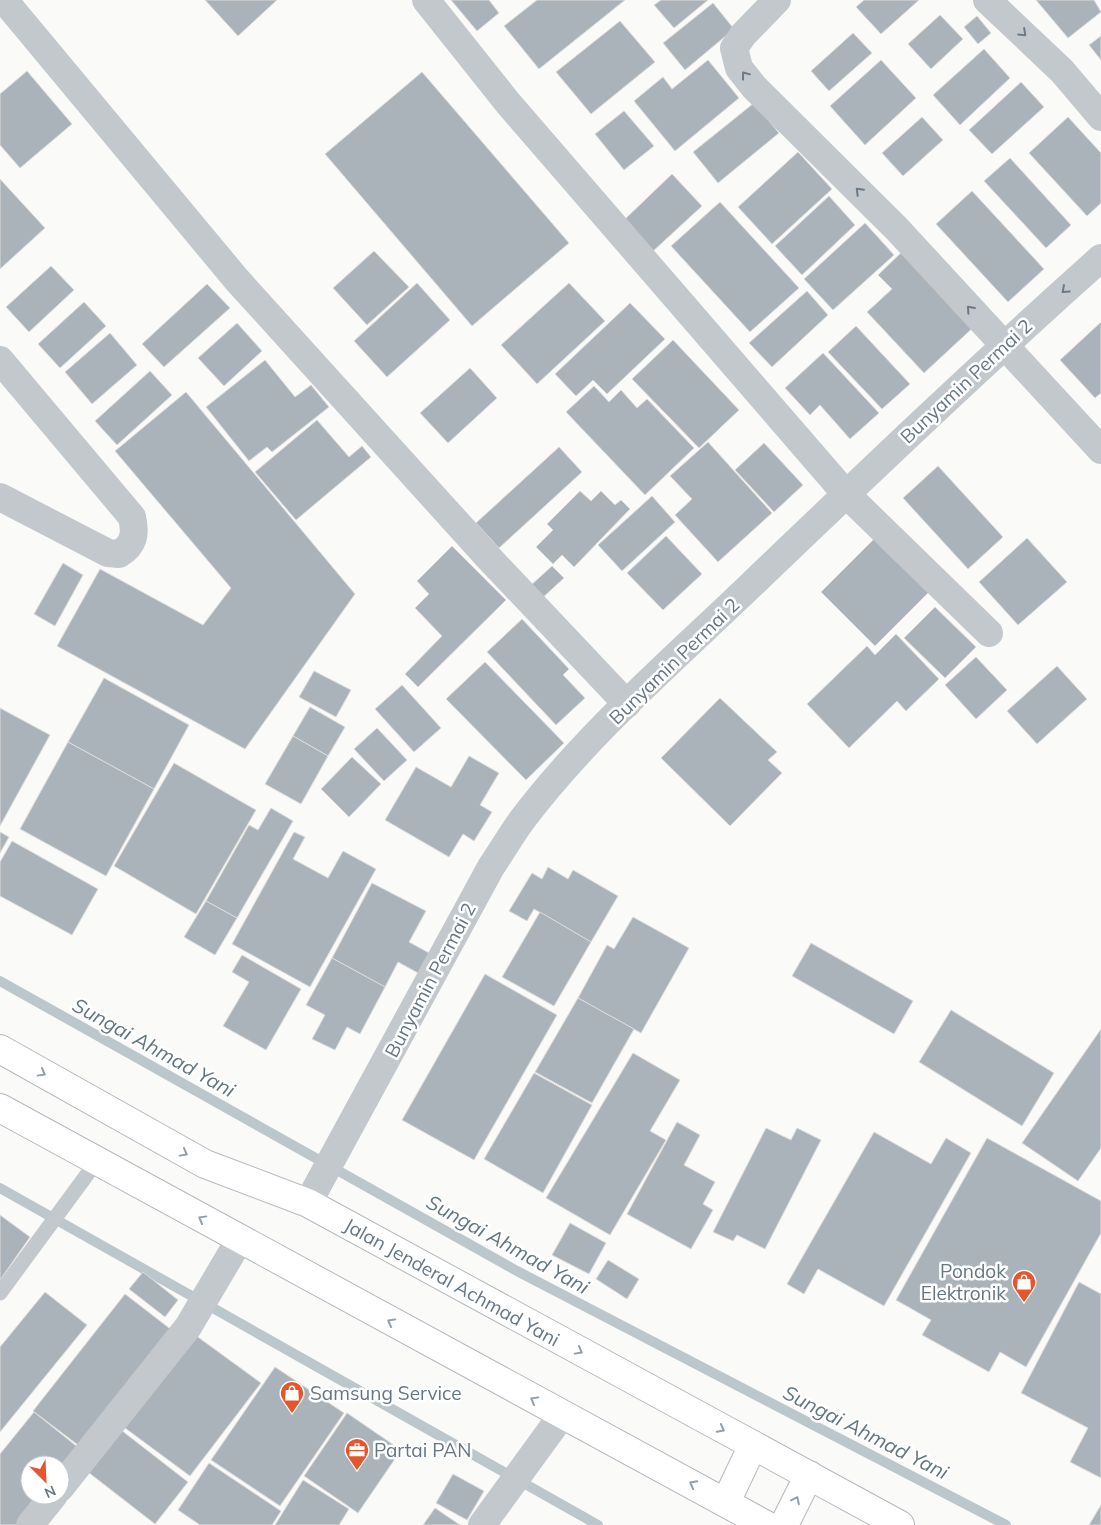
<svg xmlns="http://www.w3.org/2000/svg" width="1101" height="1525" font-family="Mulish,sans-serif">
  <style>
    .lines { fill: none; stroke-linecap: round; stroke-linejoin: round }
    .stream { stroke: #bbc7cb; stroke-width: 10 }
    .building { fill: #aab3b9; stroke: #dcdcda }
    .highway-casing { stroke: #b4b9bd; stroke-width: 30 }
    .lane { stroke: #c3c8cc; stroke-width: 15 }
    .street { stroke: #c3c8cc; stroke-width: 28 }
    .highway { stroke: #fff; stroke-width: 28 }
    .oneway { stroke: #6a7a87 }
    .oneway2 { stroke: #939fa8 }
    .labels { text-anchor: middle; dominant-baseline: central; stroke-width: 5; stroke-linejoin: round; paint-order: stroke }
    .street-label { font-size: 19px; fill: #657683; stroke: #fff }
    .poi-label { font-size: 19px; fill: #657683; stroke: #fff; text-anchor: start }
    .water-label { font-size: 20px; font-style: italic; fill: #60757c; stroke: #fff }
  </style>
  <rect width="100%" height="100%" fill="#fafaf8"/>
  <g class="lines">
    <!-- stream -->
    <g class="stream">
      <path d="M0,981L517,1271L1006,1525"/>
      <path d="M0,1188L598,1525"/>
    </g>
  </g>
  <!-- building -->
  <g class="building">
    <path d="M205,0H277L238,36Z"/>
    <path d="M451,0H489L499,13L477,31Z"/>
    <path d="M537,0H625L539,69L504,26Z"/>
    <path d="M661,0H708L674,28L654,5Z"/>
    <path d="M864,0H919L881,34L856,7Z"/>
    <path d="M1036,0H1094L1101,12L1068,38Z"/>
    <path d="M713,3L734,29L685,70L663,43Z"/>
    <path d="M940,15L963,39L931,69L908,44Z"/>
    <path d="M977,16L991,33L978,44L964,27Z"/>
    <path d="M620,21L655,62L591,114L556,72Z"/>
    <path d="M853,33L872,53L829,91L811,71Z"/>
    <path d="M1101,36V60L1089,45Z"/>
    <path d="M984,49L1010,78L960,125L933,95Z"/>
    <path d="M708,60L739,98L675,151L634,101L663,77L672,89Z"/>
    <path d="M881,60L916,98L865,145L830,106Z"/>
    <path d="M27,71L72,124L20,168L0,145V94Z"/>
    <path d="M422,72L569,243L472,326L325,154Z"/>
    <path d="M1021,82L1044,107L992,154L969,130Z"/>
    <path d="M754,103L779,133L718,183L693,152Z"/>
    <path d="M624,111L654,146L624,170L595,134Z"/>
    <path d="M922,117L943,140L903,176L882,153Z"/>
    <path d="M1068,117L1101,153V203L1087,216L1029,153Z"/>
    <path d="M798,152L832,189L772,244L738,207Z"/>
    <path d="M1010,158L1071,225L1046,248L984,181Z"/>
    <path d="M672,174L702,206L651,253L622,222Z"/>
    <path d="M0,179L45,228L0,269Z"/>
    <path d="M972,191L1044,269L1008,302L936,224Z"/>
    <path d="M829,196L855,225L802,275L775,246Z"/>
    <path d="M720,202L799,288L750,332L671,246Z"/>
    <path d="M865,223L894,255L833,310L804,279Z"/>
    <path d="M907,247L978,323L924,373L867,312L892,289L878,275Z"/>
    <path d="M374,251L409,287L367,325L333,288Z"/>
    <path d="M51,266L74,290L29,332L6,307Z"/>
    <path d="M417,283L450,320L387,377L354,341Z"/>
    <path d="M569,283L605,321L537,384L501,345Z"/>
    <path d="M207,284L230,308L164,367L142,344Z"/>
    <path d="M807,291L828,315L772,367L749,343Z"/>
    <path d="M84,302L106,326L60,368L38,344Z"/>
    <path d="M630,303L665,339L607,394L593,380L576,396L555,374Z"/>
    <path d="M1101,322V393L1095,398L1060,360Z"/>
    <path d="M237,323L262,351L224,386L198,358Z"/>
    <path d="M856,326L910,384L882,409L828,352Z"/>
    <path d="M110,333L137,365L92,404L65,372Z"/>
    <path d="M673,340L739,410L699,448L632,379Z"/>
    <path d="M823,353L879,413L850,439L820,405L810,415L785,388Z"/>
    <path d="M265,360L295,397L311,385L329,407L272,452L267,447L249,461L206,407Z"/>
    <path d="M470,368L497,398L448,443L420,413Z"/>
    <path d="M150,371L172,395L117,445L95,421Z"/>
    <path d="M594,386L609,402L621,390L637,408L647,399L694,448L645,495L566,412Z"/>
    <path d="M186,392L355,594L245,749L57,646L100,569L203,625L231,588L115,451Z"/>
    <path d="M317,420L349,457L362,446L371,457L296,520L255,472Z"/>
    <path d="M708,442L772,513L718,562L675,515L692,499L670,476Z"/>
    <path d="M764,443L803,485L774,512L735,470Z"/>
    <path d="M559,447L582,472L499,548L476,523Z"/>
    <path d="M938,466L1003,537L968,569L903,498Z"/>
    <path d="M580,491L591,501L601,491L615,505L621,500L630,509L574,567L562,555L553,564L536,547L553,530L547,524Z"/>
    <path d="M652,496L675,522L622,571L598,545Z"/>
    <path d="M666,536L702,574L663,610L627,573Z"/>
    <path d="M876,537L930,591L875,646L821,592Z"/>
    <path d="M1027,538L1067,582L1018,625L979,582Z"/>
    <path d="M452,546L506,600L418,687L405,674L442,636L415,608L429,594L417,581Z"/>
    <path d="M63,563L83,575L55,626L34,614Z"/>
    <path d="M552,566L564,578L540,600L529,587Z"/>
    <path d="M935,607L976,647L945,678L904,638Z"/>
    <path d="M522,619L569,669L563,675L585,698L556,725L487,652Z"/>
    <path d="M896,634L939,679L906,711L897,701L849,748L807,704L867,646L875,655Z"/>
    <path d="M976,657L1007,690L976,719L945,685Z"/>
    <path d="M485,662L564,743L526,780L446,699Z"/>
    <path d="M1057,666L1087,699L1037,744L1007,711Z"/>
    <path d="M314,671L351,690L336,717L299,697Z"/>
    <path d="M104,678L189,725L154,789L68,742Z"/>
    <path d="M402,685L441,728L414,752L375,709Z"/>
    <path d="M720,698L777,752L768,760L782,773L730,826L661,758Z"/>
    <path d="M310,707L345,727L328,756L293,736Z"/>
    <path d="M0,708L50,735L0,826Z"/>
    <path d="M377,728L407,760L384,781L354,749Z"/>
    <path d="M293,736L328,756L301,804L265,784Z"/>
    <path d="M68,742L154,789L106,876L20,829Z"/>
    <path d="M469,756L499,773L480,805L492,812L474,841L463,834L449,857L385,820L416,767L451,787Z"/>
    <path d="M352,757L381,784L349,817L321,789Z"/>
    <path d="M174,763L256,810L196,914L114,866Z"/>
    <path d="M271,808L293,821L237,918L206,901L249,825L258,830Z"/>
    <path d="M0,832L9,837L0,853Z"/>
    <path d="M294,832L305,837L293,859L328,878L343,851L376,869L310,987L232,944Z"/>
    <path d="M12,841L98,889L72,935L0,896V862Z"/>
    <path d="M548,867L568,879L573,870L618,896L591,942L534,909L527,921L509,911L532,873L542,879Z"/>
    <path d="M372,883L426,911L409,942L429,953L418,973L398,962L385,987L332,958Z"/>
    <path d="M206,901L237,918L215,955L184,937Z"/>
    <path d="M540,912L591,942L554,1006L502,977Z"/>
    <path d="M633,917L689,948L641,1033L578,998L607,945L614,949Z"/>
    <path d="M811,943L913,1001L894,1034L792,976Z"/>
    <path d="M242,955L301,989L266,1050L223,1026L249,982L232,972Z"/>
    <path d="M332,958L385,987L360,1034L347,1027L335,1050L312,1039L325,1015L306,1005Z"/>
    <path d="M485,974L557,1015L474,1160L402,1120Z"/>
    <path d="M578,998L634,1029L592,1103L535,1072Z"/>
    <path d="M951,1010L1054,1073L1022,1126L919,1062Z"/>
    <path d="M1101,1029V1148L1078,1181L1022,1143Z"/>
    <path d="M633,1053L680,1080L650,1131L666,1140L610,1235L546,1198Z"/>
    <path d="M534,1073L592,1105L543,1193L484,1159Z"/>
    <path d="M677,1122L700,1135L684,1165L715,1182L703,1204L713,1210L691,1249L627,1214Z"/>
    <path d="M766,1128L791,1140L797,1128L821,1140L765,1249L737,1235L733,1241L713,1232Z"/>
    <path d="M874,1132L931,1164L946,1138L971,1153L884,1306L818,1269L804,1294L787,1284Z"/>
    <path d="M987,1138L1101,1201V1233L1026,1367L1000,1352L989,1372L922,1335L931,1320L896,1300Z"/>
    <path d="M0,1215L30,1237L0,1280Z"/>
    <path d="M570,1223L606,1243L589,1274L552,1255Z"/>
    <path d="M608,1260L639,1279L627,1299L596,1279Z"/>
    <path d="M143,1272L178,1300L165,1317L129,1289Z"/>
    <path d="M1079,1282L1101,1294V1478L1070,1462L1088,1428L1021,1393Z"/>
    <path d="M45,1292L87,1325L0,1432V1347Z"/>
    <path d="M125,1294L173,1331L82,1448L33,1411Z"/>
    <path d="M191,1332L261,1383L190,1476L121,1425Z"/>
    <path d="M275,1367L344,1413L280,1506L211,1460Z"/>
    <path d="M34,1412L80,1449L60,1474V1465H30V1495H43L19,1525H0V1454Z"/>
    <path d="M347,1413L401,1450L358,1513L304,1476Z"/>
    <path d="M121,1430L188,1482L155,1524L88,1472Z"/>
    <path d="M209,1463L281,1511L272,1525H200L178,1510Z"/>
    <path d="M453,1474L484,1491L467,1520L436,1503Z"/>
    <path d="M303,1480L349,1509L339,1525H275Z"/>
    <path d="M1101,1505V1525H1089Z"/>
    <path d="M435,1508L460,1525H423Z"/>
  </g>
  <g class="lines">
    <!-- highway casing -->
    <g class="highway-casing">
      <g id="highway">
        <path d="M0,1049L205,1164L308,1203L900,1525"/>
        <path d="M0,1108L766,1525"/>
        <path d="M726,1502L753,1445"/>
        <path d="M784,1525L809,1475"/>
      </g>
    </g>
    <!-- lane -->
    <path class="lane" d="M0,1293L97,1161"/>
    <!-- street -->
    <g class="street">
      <path d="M4,0L237,280L487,556L627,704"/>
      <path d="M426,0L508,103L846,494L989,633"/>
      <path d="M777,0L743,35L734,48L739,68L754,87L897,229L1101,450"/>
      <path d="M987,0L1062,71L1101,117"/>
      <path d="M0,360L132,517C136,534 134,545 119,554L108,553L0,497"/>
      <path d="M308,1203L491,867C502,851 511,835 522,820C586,735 673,660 749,587C865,476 981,365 1101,258"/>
      <path d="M60,1488L188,1327L240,1239"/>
      <path d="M30,1525L54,1495"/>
      <path d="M482,1525L562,1415"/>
    </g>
    <!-- highway -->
    <use href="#highway" class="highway"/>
  </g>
  <!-- one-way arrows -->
  <defs><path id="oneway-chevron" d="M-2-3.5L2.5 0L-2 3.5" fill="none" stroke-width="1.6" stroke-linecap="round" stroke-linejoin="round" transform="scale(1.25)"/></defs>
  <g class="oneway">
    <use href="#oneway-chevron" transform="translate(1023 33) rotate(43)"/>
    <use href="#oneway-chevron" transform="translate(745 75) rotate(-127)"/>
    <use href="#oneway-chevron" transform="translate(859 191) rotate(-135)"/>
    <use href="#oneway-chevron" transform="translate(1065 290) rotate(138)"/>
    <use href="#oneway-chevron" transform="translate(970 309) rotate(-132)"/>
  </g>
  <g class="oneway2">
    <use href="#oneway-chevron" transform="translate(42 1073) rotate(29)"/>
    <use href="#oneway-chevron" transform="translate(184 1153) rotate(29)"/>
    <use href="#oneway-chevron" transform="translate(202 1219) rotate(-151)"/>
    <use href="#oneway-chevron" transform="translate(391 1322) rotate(-151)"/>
    <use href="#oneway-chevron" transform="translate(579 1351) rotate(29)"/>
    <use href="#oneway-chevron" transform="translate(534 1400) rotate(-151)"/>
    <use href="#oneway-chevron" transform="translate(721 1429) rotate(28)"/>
    <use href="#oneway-chevron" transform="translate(693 1484) rotate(-152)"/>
    <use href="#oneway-chevron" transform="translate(796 1500) rotate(-64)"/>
  </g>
  <!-- icons -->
  <defs>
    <g id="shop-pin" transform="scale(1.25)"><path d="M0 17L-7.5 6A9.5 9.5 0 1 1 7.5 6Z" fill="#e4572e" stroke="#fff"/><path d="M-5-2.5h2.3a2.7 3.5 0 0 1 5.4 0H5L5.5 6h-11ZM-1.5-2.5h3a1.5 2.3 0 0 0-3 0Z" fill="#fff"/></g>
    <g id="office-pin" transform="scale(1.25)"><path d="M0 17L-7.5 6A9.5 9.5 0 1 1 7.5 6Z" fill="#e4572e" stroke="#fff"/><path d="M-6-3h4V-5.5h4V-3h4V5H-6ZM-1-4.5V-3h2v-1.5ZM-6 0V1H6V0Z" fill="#fff"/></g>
  </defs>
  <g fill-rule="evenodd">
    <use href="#shop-pin" x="1024" y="1282"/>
    <use href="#shop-pin" x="292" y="1393"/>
    <use href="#office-pin" x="357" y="1450"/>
  </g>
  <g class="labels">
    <!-- street labels -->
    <g class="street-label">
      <text transform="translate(966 381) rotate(-43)">Bunyamin Permai 2</text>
      <text transform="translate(674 661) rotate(-44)">Bunyamin Permai 2</text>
      <text transform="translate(430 980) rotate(-62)">Bunyamin Permai 2</text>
      <text transform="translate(452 1282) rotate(29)">Jalan Jenderal Achmad Yani</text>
    </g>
    <!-- poi labels -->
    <g class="poi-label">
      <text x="1006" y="1271" text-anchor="end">Pondok<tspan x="1006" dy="22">Elektronik</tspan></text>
      <text x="310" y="1393">Samsung Service</text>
      <text x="374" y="1450">Partai PAN</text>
    </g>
    <!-- water labels -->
    <g class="water-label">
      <text transform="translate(154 1047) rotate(29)">Sungai Ahmad Yani</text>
      <text transform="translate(508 1244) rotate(29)">Sungai Ahmad Yani</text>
      <text transform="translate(866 1432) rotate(27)">Sungai Ahmad Yani</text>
    </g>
  </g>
  <!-- north arrow -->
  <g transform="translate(45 1480) rotate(156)"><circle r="24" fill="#ffffff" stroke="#c1c8cd"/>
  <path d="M0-4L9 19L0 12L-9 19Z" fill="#e4572e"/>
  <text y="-8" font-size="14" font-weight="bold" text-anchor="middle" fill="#657683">N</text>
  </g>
</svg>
